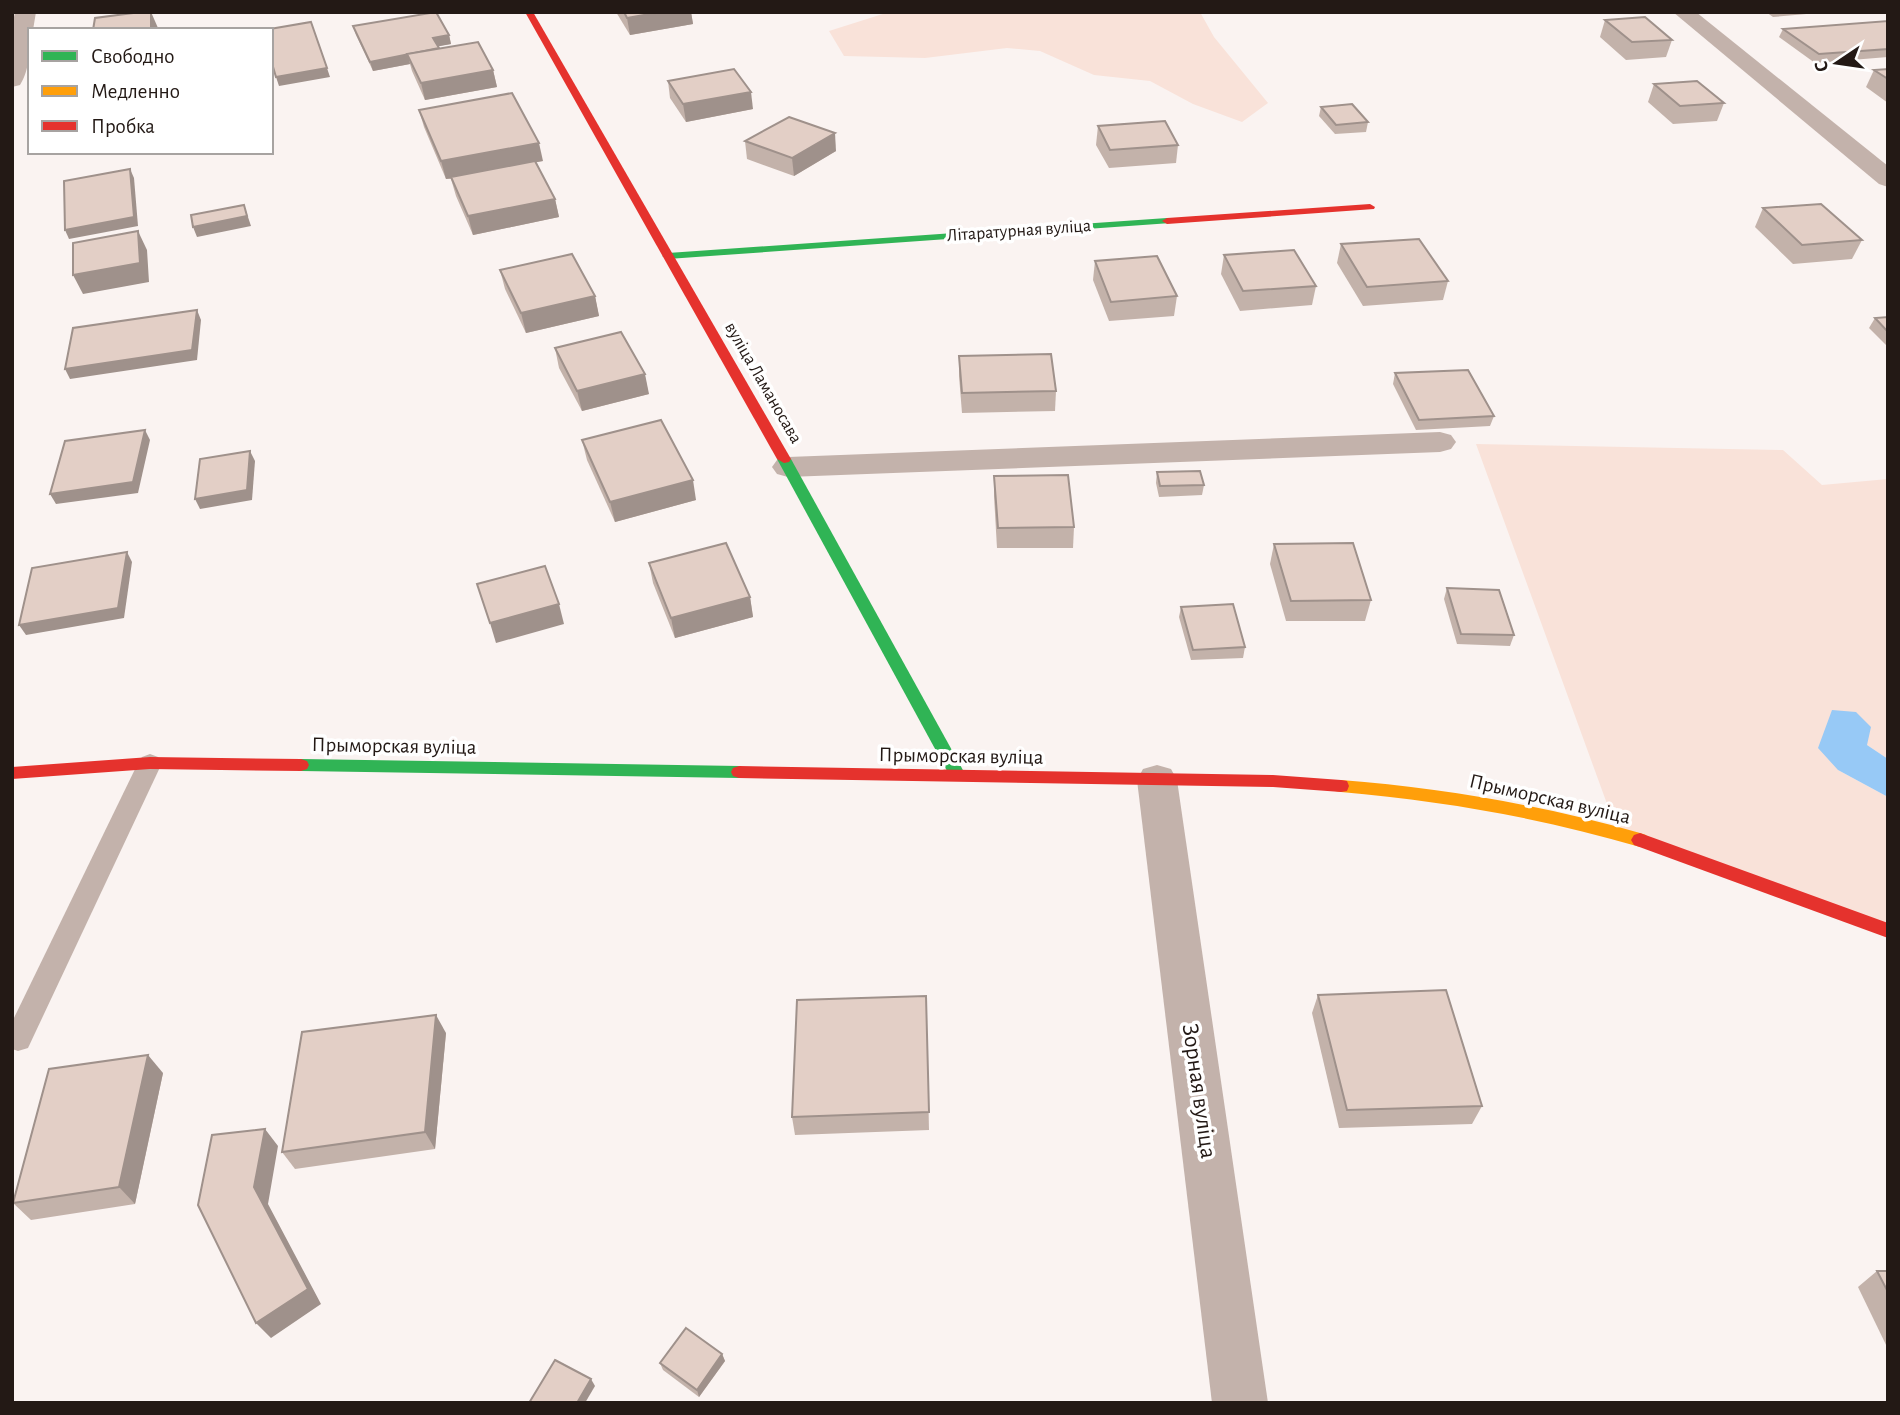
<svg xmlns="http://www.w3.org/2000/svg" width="1900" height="1415" font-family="'Alegreya Sans',sans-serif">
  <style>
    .green { fill: #f9e2d9 }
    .water { fill: #97c9f6 }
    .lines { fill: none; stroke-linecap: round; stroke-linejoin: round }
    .lane { fill: #c3b2ab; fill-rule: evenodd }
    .street { fill: #c3b2ab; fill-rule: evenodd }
    .fast { fill: #30b455; fill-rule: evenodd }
    .slow { fill: #ff9f0a; fill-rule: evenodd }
    .jam { fill: #e5322d; fill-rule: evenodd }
    .wall { fill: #c3b2aa }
    .shaded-wall { fill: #9f918b }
    .building { fill: #e3cfc6; stroke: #9f918b; stroke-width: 2 }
    .labels { text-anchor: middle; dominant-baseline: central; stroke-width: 7; stroke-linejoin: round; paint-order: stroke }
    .far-street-label { font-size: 18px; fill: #231915; stroke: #fff }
    .street-label { font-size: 21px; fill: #231915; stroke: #fff }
    .near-street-label { font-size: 24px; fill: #231915; stroke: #fff }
  </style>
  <rect width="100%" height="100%" fill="#faf3f1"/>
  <!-- green -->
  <g class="green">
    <path d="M889,12H1200L1214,37L1268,103L1242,122L1193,104L1150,81L1094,75L1040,51L1007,48L925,58L844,56L829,31Z"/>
    <path d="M1476,444L1783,450L1822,485L1888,479V759L1867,745L1838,770L1888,797V931L1618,834Z"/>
  </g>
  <!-- water -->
  <path class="water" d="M1832,710L1856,712L1871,727L1867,745L1888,759V797L1838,770L1818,748Z"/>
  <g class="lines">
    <!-- lane -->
    <path class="lane" d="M150,754L158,757L162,763L28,1048L18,1051L12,1049V1022L138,763L142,757Z"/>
    <!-- street -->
    <g class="street">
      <path d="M15,12H36L33,30H30C30,47 30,70 20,85L12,87V27Z"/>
      <path d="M1673,12H1696L1888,166V187L1879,184Z"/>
      <path d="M1440,432L1451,435L1456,442L1451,449L1440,452L788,477L777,474L772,467L777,460L788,457Z"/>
      <path d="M1157,765L1171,769L1177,780L1268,1403H1212L1137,780L1143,769Z"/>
    </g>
    <!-- fast -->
    <g class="fast">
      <path d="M1167,218L1171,219V223L668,259L662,256L668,253Z"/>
      <path d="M784,455L791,459L964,772L966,776L964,780H952L777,459Z"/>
      <path d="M301,759L739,766L745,768L747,772L745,776L739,778L301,771L295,769L293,765L295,761Z"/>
    </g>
    <!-- slow -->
    <path class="slow" d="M1341,780C1443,788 1542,805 1640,833L1646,835L1649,840L1646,845L1640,847C1542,818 1443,801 1341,792L1335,791L1333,786L1335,781Z"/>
    <!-- jam -->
    <g class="jam">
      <path d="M525,12H533L791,459L789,462L784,463L777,459Z"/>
      <path d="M1370,204L1375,207L1374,209L1167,224L1162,221L1167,218Z"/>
      <path d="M150,757L301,759L307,761L309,765L307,769L301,771L150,769L12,779V767Z"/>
      <path d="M739,766L1273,775L1341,780L1347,781L1349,786L1347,791L1341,792L1273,787L739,778L733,776L731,772L733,768Z"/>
      <path d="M1640,833L1888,923V938L1634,845L1631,840L1634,835Z"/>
    </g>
  </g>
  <!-- wall -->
  <g class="wall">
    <path d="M616,12H691L693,24L630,35Z"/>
    <path d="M1766,12H1829L1773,17Z"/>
    <path d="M1605,20L1672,40L1666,57L1626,60L1600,37Z"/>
    <path d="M1888,21V57L1815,63L1779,37L1783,29Z"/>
    <path d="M353,26L449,35L451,44L438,46L439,48L493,70L497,87L425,100L412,71L410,64L373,71L356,35Z"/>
    <path d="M1888,69V103L1866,87L1874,70Z"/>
    <path d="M668,81L753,109L686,122L670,98Z"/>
    <path d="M1654,84L1724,103L1717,121L1673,124L1648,102Z"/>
    <path d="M1321,107L1368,122L1366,132L1335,134L1319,116Z"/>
    <path d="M419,110L543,161L535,162L555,199L559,217L473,235L456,196L451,179H446L424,127Z"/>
    <path d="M1098,126L1178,145L1176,163L1109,168L1096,145Z"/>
    <path d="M745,141L836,151L794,176L747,159Z"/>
    <path d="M1763,208L1862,240L1852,259L1793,264L1755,227Z"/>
    <path d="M1341,244L1448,281L1443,300L1363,306L1337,263Z"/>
    <path d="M1224,255L1316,286L1312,305L1240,311L1221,274Z"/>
    <path d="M1095,261L1177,296L1174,316L1109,321L1093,280Z"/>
    <path d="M500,270L595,296L599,316L526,333L505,289Z"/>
    <path d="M1888,317V347L1869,328L1875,318Z"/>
    <path d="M555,348L649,394L582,411L559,368Z"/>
    <path d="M959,356L1056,391L1055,411L962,413L959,376Z"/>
    <path d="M1395,373L1494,416L1490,426L1416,430L1393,384Z"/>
    <path d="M582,440L696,500L615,522L587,460Z"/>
    <path d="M1157,472L1204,485L1202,495L1159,497L1156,483Z"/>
    <path d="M994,476L1074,527L1073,548H997L994,496Z"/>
    <path d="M1274,544L1371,600L1365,621H1286L1270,564Z"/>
    <path d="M649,563L750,597L753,617L675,638L653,583Z"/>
    <path d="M1447,588L1514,635L1510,646L1457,644L1444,599Z"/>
    <path d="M1181,607L1245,647L1243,658L1191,660L1179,617Z"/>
    <path d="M1318,995L1482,1106L1472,1124L1339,1128L1312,1013Z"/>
    <path d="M926,996L929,1130L795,1135L792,1117Z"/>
    <path d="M446,1033L435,1149L295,1169L282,1152Z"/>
    <path d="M163,1073L135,1204L31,1220L13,1203Z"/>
    <path d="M1877,1271H1888V1349L1858,1287Z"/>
    <path d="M722,1354L725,1361L699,1397L663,1370L660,1363Z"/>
  </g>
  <!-- shaded-wall -->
  <g class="shaded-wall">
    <path d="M151,12L158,28V30H151Z"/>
    <path d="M661,12H691L693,24L630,35L627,18Z"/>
    <path d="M449,35L451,44L435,47L433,38Z"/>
    <path d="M408,55L410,64L373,71L370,62Z"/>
    <path d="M327,68L330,77L279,86L276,77Z"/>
    <path d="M493,70L497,87L425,100L421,83Z"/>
    <path d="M751,92L753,109L686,122L683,104Z"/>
    <path d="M835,133L836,151L794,176L792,158Z"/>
    <path d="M539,143L543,161L446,179L441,161Z"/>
    <path d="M130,169L134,178L138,226L69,239L65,230Z"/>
    <path d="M555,199L559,217L473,235L468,216Z"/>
    <path d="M244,205L251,226L197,237L193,227Z"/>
    <path d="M138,231L147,250L149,282L83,294L73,275Z"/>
    <path d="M595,296L599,316L526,333L521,313Z"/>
    <path d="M197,310L201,320L197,360L70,379L65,369Z"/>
    <path d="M645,374L649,394L582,411L577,391Z"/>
    <path d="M145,430L150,440L138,493L56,504L50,494Z"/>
    <path d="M250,451L255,461L252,500L200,509L195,499Z"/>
    <path d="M693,480L696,500L615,522L610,502Z"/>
    <path d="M127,552L132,562L124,618L26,635L19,625Z"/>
    <path d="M750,597L753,617L675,638L671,618Z"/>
    <path d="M559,604L564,624L496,643L490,623Z"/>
    <path d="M436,1015L446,1033L435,1149L425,1132Z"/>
    <path d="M148,1055L163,1073L135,1204L119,1187Z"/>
    <path d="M265,1129L278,1146L268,1204L321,1304L271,1338L256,1323L254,1187Z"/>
    <path d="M722,1354L725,1361L699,1397L697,1390Z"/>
    <path d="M591,1379L595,1386L585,1403H577Z"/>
  </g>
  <!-- building -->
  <g class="building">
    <path d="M141,12H151V30H93L95,18Z"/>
    <path d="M436,12L449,35L433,38L439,48L370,62L353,26Z"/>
    <path d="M624,12H661L627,18Z"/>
    <path d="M1645,17L1672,40L1632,42L1605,20Z"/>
    <path d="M1888,21V49L1819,54L1783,29Z"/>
    <path d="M311,22L327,68L276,77L271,60V30H264Z"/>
    <path d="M478,42L493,70L421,83L407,54Z"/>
    <path d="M734,69L751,92L683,104L668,81Z"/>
    <path d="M1888,69V79L1874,70Z"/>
    <path d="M1697,81L1724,103L1680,106L1654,84Z"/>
    <path d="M512,93L539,143L441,161L419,110Z"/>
    <path d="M1352,104L1368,122L1336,125L1321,107Z"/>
    <path d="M789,117L835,133L792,158L745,141Z"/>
    <path d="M1165,121L1178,145L1110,150L1098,126Z"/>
    <path d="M535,161L555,199L468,216L451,177Z"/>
    <path d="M130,169L134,217L65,230L64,181Z"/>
    <path d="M1821,204L1862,240L1802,245L1763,208Z"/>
    <path d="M244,205L247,216L193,227L191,215Z"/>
    <path d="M138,231L140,263L73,275V243Z"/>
    <path d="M1419,239L1448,281L1367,287L1341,244Z"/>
    <path d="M1294,250L1316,286L1243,291L1224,255Z"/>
    <path d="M572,254L595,296L521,313L500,270Z"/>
    <path d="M1157,256L1177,296L1111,302L1095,261Z"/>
    <path d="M197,310L192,350L65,369L73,328Z"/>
    <path d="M1888,317V332L1875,318Z"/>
    <path d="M621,332L645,374L577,391L555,348Z"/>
    <path d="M1051,354L1056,391L962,393L959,356Z"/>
    <path d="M1468,370L1494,416L1419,420L1395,373Z"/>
    <path d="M661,420L693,480L610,502L582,440Z"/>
    <path d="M145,430L133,482L50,494L65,441Z"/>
    <path d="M250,451L247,490L195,499L200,459Z"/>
    <path d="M1200,471L1204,485L1160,486L1157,472Z"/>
    <path d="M1068,475L1074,527L998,528L994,476Z"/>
    <path d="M726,543L750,597L671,618L649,563Z"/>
    <path d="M1353,543L1371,600L1291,601L1274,544Z"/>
    <path d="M127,552L118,608L19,625L32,568Z"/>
    <path d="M545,566L559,604L490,623L477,584Z"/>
    <path d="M1447,588L1499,590L1514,635L1461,634Z"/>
    <path d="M1233,604L1245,647L1193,650L1181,607Z"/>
    <path d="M1446,990L1482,1106L1347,1110L1318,995Z"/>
    <path d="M926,996L929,1112L792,1117L797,1000Z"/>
    <path d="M436,1015L425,1132L282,1152L302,1032Z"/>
    <path d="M148,1055L119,1187L13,1203L49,1069Z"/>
    <path d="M265,1129L254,1187L308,1289L256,1323L198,1205L212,1135Z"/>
    <path d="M1877,1271H1888V1292Z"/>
    <path d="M686,1328L722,1354L697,1390L660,1363Z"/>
    <path d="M555,1360L591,1379L577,1403H529Z"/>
  </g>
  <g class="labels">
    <!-- far-street labels -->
    <g class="far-street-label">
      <text transform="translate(1019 231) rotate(-4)">Літаратурная вуліца</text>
      <text transform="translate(763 383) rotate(60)">вуліца Ламаносава</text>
    </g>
    <!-- street labels -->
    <g class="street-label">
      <text transform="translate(394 746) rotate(1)">Прыморская вуліца</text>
      <text transform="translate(961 756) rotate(1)">Прыморская вуліца</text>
      <text transform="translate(1550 799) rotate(13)">Прыморская вуліца</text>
    </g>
    <!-- near-street labels -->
    <g class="near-street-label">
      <text transform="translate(1199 1091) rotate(82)">Зорная вуліца</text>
    </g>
  </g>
  <!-- border -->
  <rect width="1900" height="1415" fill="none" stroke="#231915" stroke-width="28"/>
  <!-- legend -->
  <rect x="28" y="28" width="245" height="126" fill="#ffffff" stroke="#a7a3a1" stroke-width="2"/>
  <rect x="42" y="51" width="35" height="10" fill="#30b455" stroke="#a7a3a1" stroke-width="2"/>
  <text x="91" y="63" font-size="21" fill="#231915">Свободно</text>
  <rect x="42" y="86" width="35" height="10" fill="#ff9f0a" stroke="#a7a3a1" stroke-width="2"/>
  <text x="91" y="98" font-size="21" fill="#231915">Медленно</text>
  <rect x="42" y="121" width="35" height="10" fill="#e5322d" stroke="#a7a3a1" stroke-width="2"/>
  <text x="91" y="133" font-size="21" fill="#231915">Пробка</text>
  <!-- north arrow -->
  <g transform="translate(1837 63) rotate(257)" stroke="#ffffff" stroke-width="5" paint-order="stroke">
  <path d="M0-5L12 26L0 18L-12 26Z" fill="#231915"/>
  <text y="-10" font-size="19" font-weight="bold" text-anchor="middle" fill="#231915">С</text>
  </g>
</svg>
